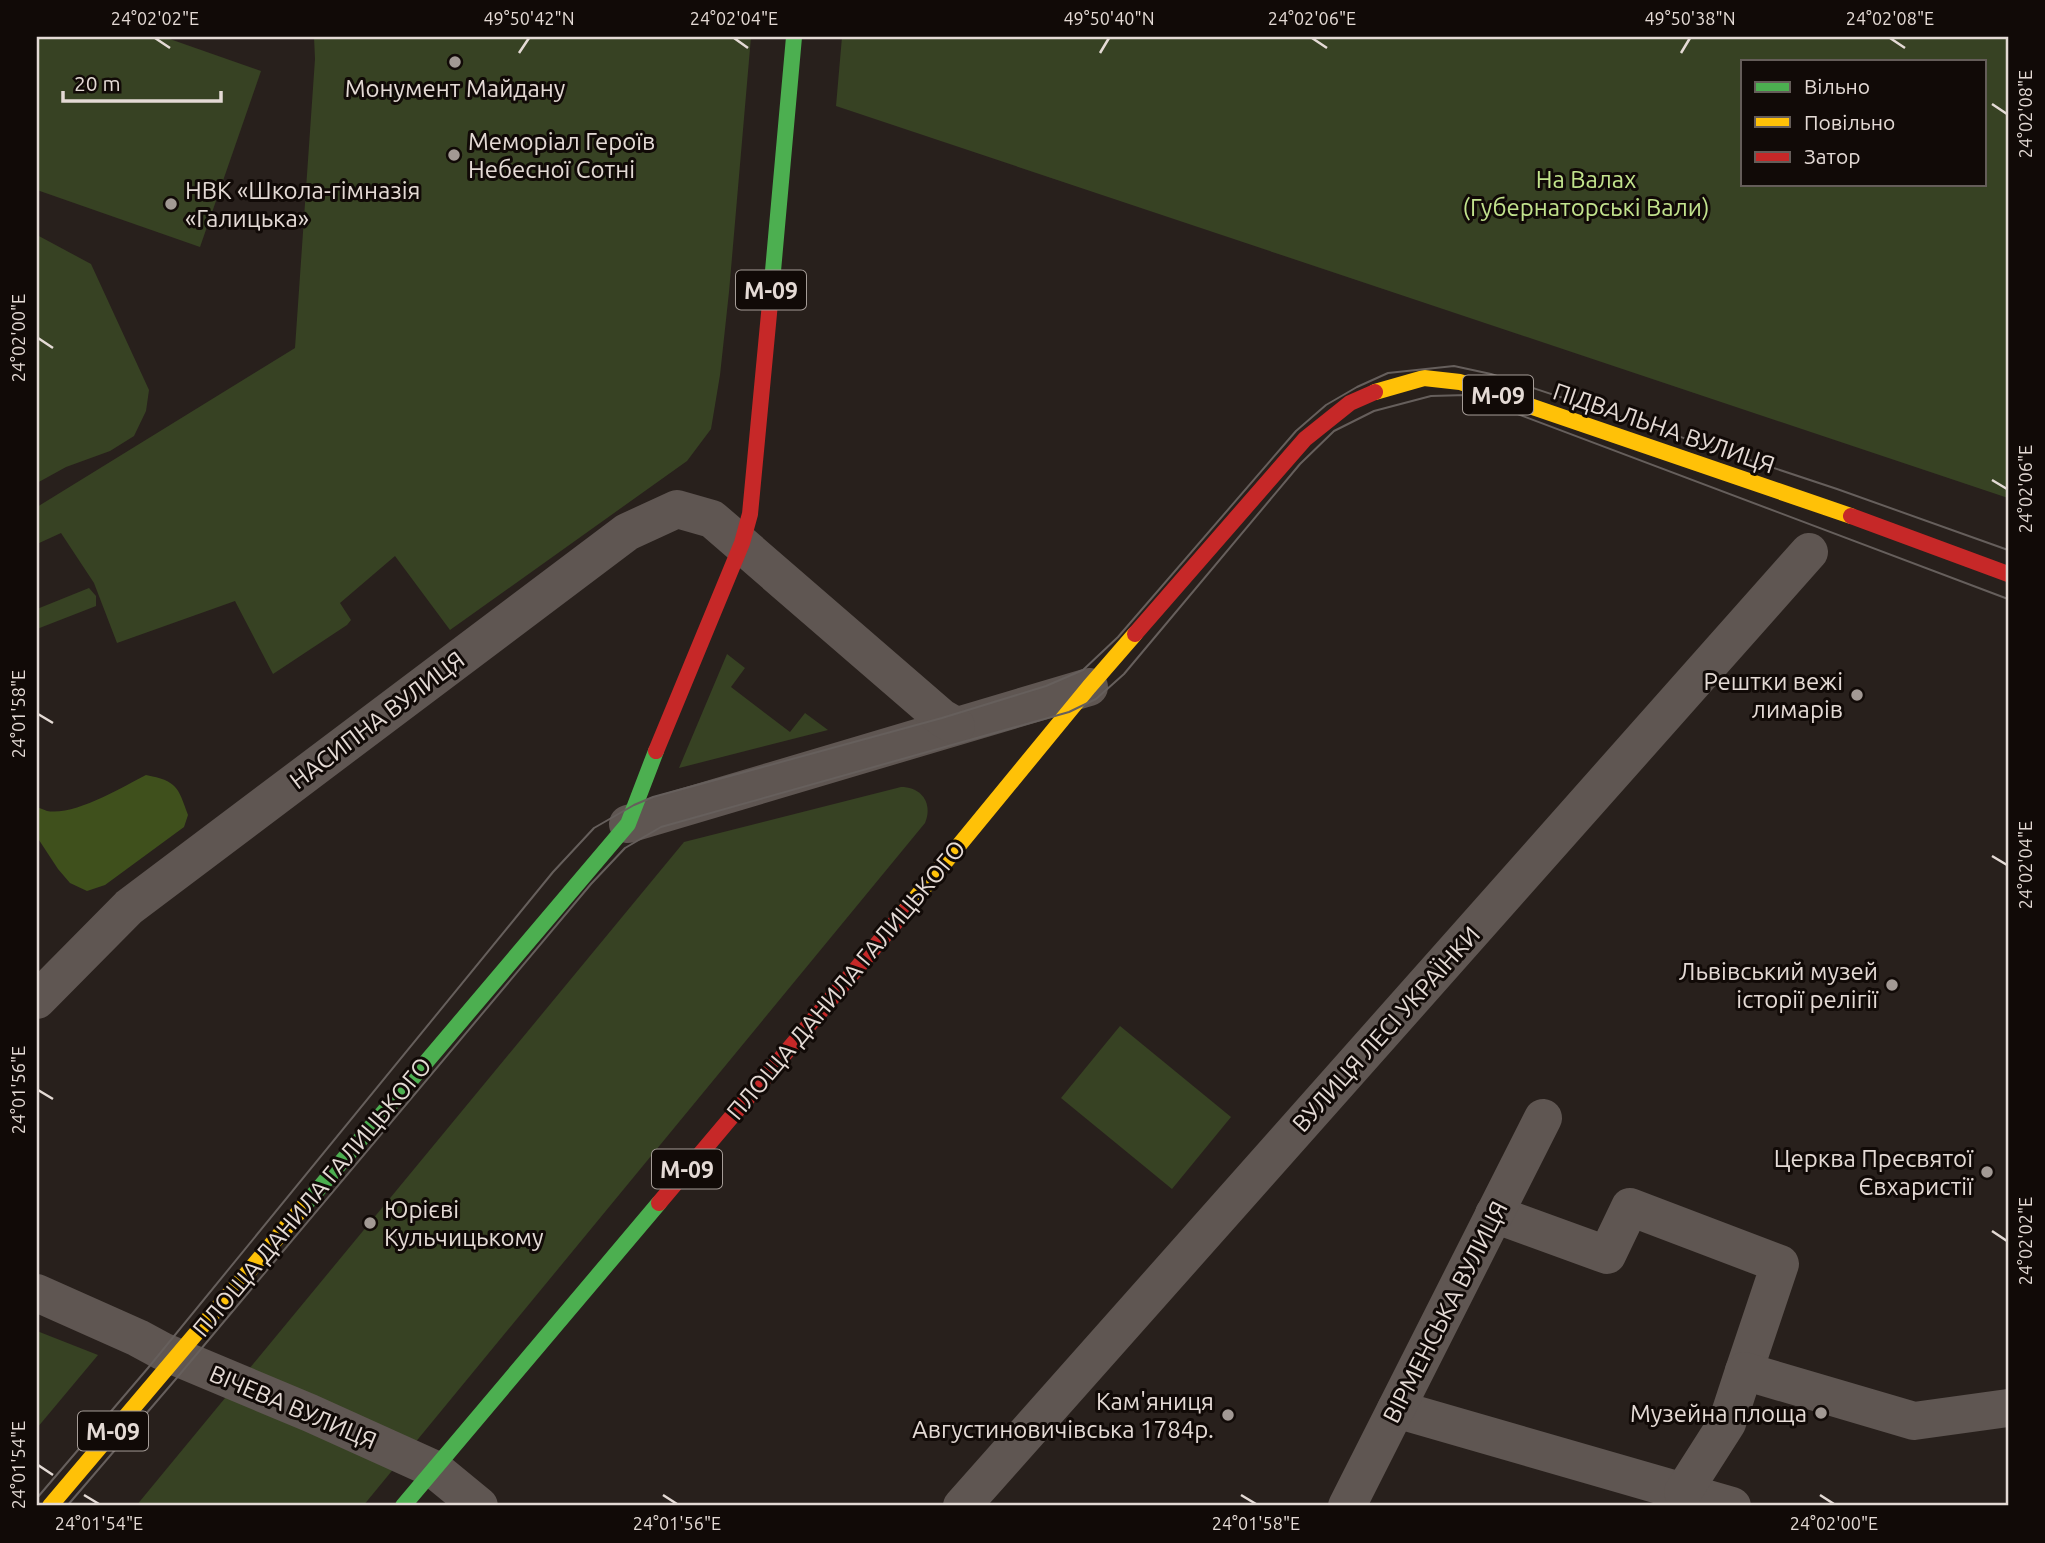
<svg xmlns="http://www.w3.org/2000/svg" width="2045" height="1543" font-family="Ubuntu,sans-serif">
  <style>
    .green { fill: #374223; fill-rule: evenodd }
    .forest { fill: #3f501c }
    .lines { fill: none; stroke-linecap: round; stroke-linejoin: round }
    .street { stroke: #5f5652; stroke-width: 38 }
    .fast { stroke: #4caf50; stroke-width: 16 }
    .slow { stroke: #ffc107; stroke-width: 16 }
    .jam { stroke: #c62828; stroke-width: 16 }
    .tram { stroke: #665f5c; stroke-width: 2 }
    .ticks { fill: none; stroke: #e4dad5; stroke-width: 2.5 }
    .poi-dot { fill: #a29994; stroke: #110a07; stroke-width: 2.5 }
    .labels { text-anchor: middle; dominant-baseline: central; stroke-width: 6; stroke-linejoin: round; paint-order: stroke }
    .shield { fill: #110a07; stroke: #a59c97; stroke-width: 2 }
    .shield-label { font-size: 23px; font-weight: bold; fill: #e4dad5 }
    .poi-label { font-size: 24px; fill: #e4dad5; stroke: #110a07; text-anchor: end }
    .park-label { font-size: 24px; fill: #c2e38d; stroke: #110a07 }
    .street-label { font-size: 24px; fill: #e4dad5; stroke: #110a07 }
    .neatline { fill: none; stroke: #e4dad5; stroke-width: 2.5 }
    .ticks-label { font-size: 18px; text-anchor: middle; fill: #e4dad5 }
  </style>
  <rect width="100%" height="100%" fill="#28201c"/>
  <!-- green -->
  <g class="green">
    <path d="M37,37H164L261,71L200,247L37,190Z"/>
    <path d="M314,37H751L729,292L720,375L711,429L687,461L450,630L395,556L340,603L351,620L347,625L273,674L235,601L117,643L94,583L61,533L37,544V507L295,348L315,59Z"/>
    <path d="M842,37H2008V498L836,106ZM1742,61H1984V184H1742Z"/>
    <path d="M37,235L91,264L149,390L146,411L134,436L110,451L66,467L37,483Z"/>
    <path d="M89,588L96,596V606L37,629V609Z"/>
    <path d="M727,654L745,668L731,687L790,732L805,713L828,730L679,768Z"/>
    <path d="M901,787C922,787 933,804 925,823L363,1506H136L684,842Z"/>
    <path d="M1120,1026L1231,1117L1172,1189L1061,1098Z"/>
    <path d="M37,1331L98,1355L37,1428Z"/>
  </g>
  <!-- forest -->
  <path class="forest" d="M146,775C177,781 178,787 188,815L184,827L105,885L87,891L70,883L58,869L37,837V807C40,808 44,810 47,811C75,816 122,787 146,775Z"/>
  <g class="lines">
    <!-- street -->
    <g class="street">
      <path d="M628,824L1089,687"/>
      <path d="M37,1000L129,907L627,532L677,509L712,519L942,718L956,726"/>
      <path d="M1494,1214L1607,1255L1630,1207L1780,1264L1744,1371"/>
      <path d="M37,1293L138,1338L162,1351L310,1413L434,1469L479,1506"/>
      <path d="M1396,1409L1732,1506"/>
      <path d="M1683,1492L1727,1423L1744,1371L1914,1421L2008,1408"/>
      <path d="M962,1506L1809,552"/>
      <path d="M1347,1506L1543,1118"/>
    </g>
    <!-- fast -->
    <g class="fast">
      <path d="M772,282L794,37"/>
      <path d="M304,1206L628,824L656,751"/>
      <path d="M403,1506L659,1203"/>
    </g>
    <!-- slow -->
    <g class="slow">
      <path d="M1375,392L1424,378L1460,382L1851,516"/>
      <path d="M905,911L1089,687L1135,634"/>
      <path d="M50,1506L304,1206"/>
    </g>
    <!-- jam -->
    <g class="jam">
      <path d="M1851,516L2008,574"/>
      <path d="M1135,634L1305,439L1350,403L1375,392"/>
      <path d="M656,751L742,543L750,514L772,282"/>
      <path d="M659,1203L905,911"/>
    </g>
    <!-- tram -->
    <g class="tram">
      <path d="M37,1498L148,1368L553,872L594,828L634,805L653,797L942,718L1046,686L1083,670L1118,637L1296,431L1326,405L1357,387L1388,373L1454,366L1491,374L1837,489L2008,550"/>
      <path d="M67,1506L175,1380L591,884L625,848L661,827L1069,712L1096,699L1124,674L1300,464L1334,431L1374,411L1431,396L1467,395L2008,599"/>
    </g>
  </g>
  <!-- ticks -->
  <path class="ticks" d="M155,38L170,48M734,38L748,48M1312,38L1327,48M1890,38L1905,48M519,53L529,38M1100,53L1109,38M1681,53L1690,38M1992,104L2007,114M38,338L53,348M1992,480L2007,489M38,714L53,723M1992,856L2007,865M38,1090L53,1099M1992,1231L2007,1241M38,1465L53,1475M84,1495L99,1504M663,1495L677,1504M1241,1495L1256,1504M1820,1495L1834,1504"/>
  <!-- markers -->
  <g class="poi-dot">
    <circle cx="455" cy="62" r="7"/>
    <circle cx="454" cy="155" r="7"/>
    <circle cx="171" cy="204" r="7"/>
    <circle cx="1857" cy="695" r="7"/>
    <circle cx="1892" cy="985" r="7"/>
    <circle cx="1987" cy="1172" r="7"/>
    <circle cx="370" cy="1223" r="7"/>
    <circle cx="1821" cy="1413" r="7"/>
    <circle cx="1228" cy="1415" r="7"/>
  </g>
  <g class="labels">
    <!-- shield labels -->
    <g class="shield">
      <rect x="736" y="270.5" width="70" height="39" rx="5"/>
      <rect x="1463" y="375.5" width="70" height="39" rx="5"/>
      <rect x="652" y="1149.5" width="70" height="39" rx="5"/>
      <rect x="78" y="1411.5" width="70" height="39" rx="5"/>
    </g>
    <g class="shield-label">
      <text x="771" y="290">М-09</text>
      <text x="1498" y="395">М-09</text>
      <text x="687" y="1169">М-09</text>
      <text x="113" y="1431">М-09</text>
    </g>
    <!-- poi labels -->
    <g class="poi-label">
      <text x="455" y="88" text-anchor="middle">Монумент Майдану</text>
      <text x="468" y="141" text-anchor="start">Меморіал Героїв<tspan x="468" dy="28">Небесної Сотні</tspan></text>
      <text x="185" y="190" text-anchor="start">НВК «Школа-гімназія<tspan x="185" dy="28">«Галицька»</tspan></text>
      <text x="1843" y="681">Рештки вежі<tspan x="1843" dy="28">лимарів</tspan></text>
      <text x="1878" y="971">Львівський музей<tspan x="1878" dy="28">історії релігії</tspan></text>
      <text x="1973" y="1158">Церква Пресвятої<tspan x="1973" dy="28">Євхаристії</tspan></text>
      <text x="384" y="1209" text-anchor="start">Юрієві<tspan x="384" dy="28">Кульчицькому</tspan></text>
      <text x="1214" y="1401">Кам'яниця<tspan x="1214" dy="28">Августиновичівська 1784р.</tspan></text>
      <text x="1807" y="1413">Музейна площа</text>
    </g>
    <!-- park labels -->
    <g class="park-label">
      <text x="1586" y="179">На Валах<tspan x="1586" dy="28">(Губернаторські Вали)</tspan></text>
    </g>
    <!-- street labels -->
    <g class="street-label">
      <text transform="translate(1664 428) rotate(19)">ПІДВАЛЬНА ВУЛИЦЯ</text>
      <text transform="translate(377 720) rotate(-37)">НАСИПНА ВУЛИЦЯ</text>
      <text transform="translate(846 980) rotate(-50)">ПЛОЩА ДАНИЛА ГАЛИЦЬКОГО</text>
      <text transform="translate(1386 1029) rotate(-48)">ВУЛИЦЯ ЛЕСІ УКРАЇНКИ</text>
      <text transform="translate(312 1197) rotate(-50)">ПЛОЩА ДАНИЛА ГАЛИЦЬКОГО</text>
      <text transform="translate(1445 1312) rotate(-63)">ВІРМЕНСЬКА ВУЛИЦЯ</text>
      <text transform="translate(293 1407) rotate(23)">ВІЧЕВА ВУЛИЦЯ</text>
    </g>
  </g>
  <!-- border -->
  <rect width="2045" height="1543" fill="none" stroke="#110a07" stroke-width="77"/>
  <!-- legend -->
  <rect x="1741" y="60" width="245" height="126" fill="#110a07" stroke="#655d59" stroke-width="2"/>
  <rect x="1755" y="82" width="35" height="10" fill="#4caf50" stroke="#655d59" stroke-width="2"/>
  <text x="1804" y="94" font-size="21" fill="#e4dad5">Вільно</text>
  <rect x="1755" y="117" width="35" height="10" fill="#ffc107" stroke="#655d59" stroke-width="2"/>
  <text x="1804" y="130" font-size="21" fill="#e4dad5">Повільно</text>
  <rect x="1755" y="152" width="35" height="10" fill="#c62828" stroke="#655d59" stroke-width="2"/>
  <text x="1804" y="164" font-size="21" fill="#e4dad5">Затор</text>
  <!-- scale -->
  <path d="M63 91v10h158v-10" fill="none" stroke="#e4dad5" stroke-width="3.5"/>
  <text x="74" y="91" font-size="21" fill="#e4dad5" stroke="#110a07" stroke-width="5" paint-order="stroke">20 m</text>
  <rect x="38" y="38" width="1969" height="1466" class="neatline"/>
  <g class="ticks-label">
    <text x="155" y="25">24°02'02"E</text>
    <text x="529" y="25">49°50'42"N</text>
    <text x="734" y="25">24°02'04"E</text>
    <text x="1109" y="25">49°50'40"N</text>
    <text x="1312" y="25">24°02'06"E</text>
    <text x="1690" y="25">49°50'38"N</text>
    <text x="1890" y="25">24°02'08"E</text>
    <text transform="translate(2026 114) rotate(-90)" y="6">24°02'08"E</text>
    <text transform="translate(19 338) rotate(-90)" y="6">24°02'00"E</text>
    <text transform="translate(2026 489) rotate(-90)" y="6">24°02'06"E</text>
    <text transform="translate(19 714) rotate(-90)" y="6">24°01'58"E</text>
    <text transform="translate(2026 865) rotate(-90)" y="6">24°02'04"E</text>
    <text transform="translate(19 1090) rotate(-90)" y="6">24°01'56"E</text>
    <text transform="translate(2026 1241) rotate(-90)" y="6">24°02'02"E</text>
    <text transform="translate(19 1465) rotate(-90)" y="6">24°01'54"E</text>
    <text x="99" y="1530">24°01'54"E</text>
    <text x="677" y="1530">24°01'56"E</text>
    <text x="1256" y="1530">24°01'58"E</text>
    <text x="1834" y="1530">24°02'00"E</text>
  </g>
</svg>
